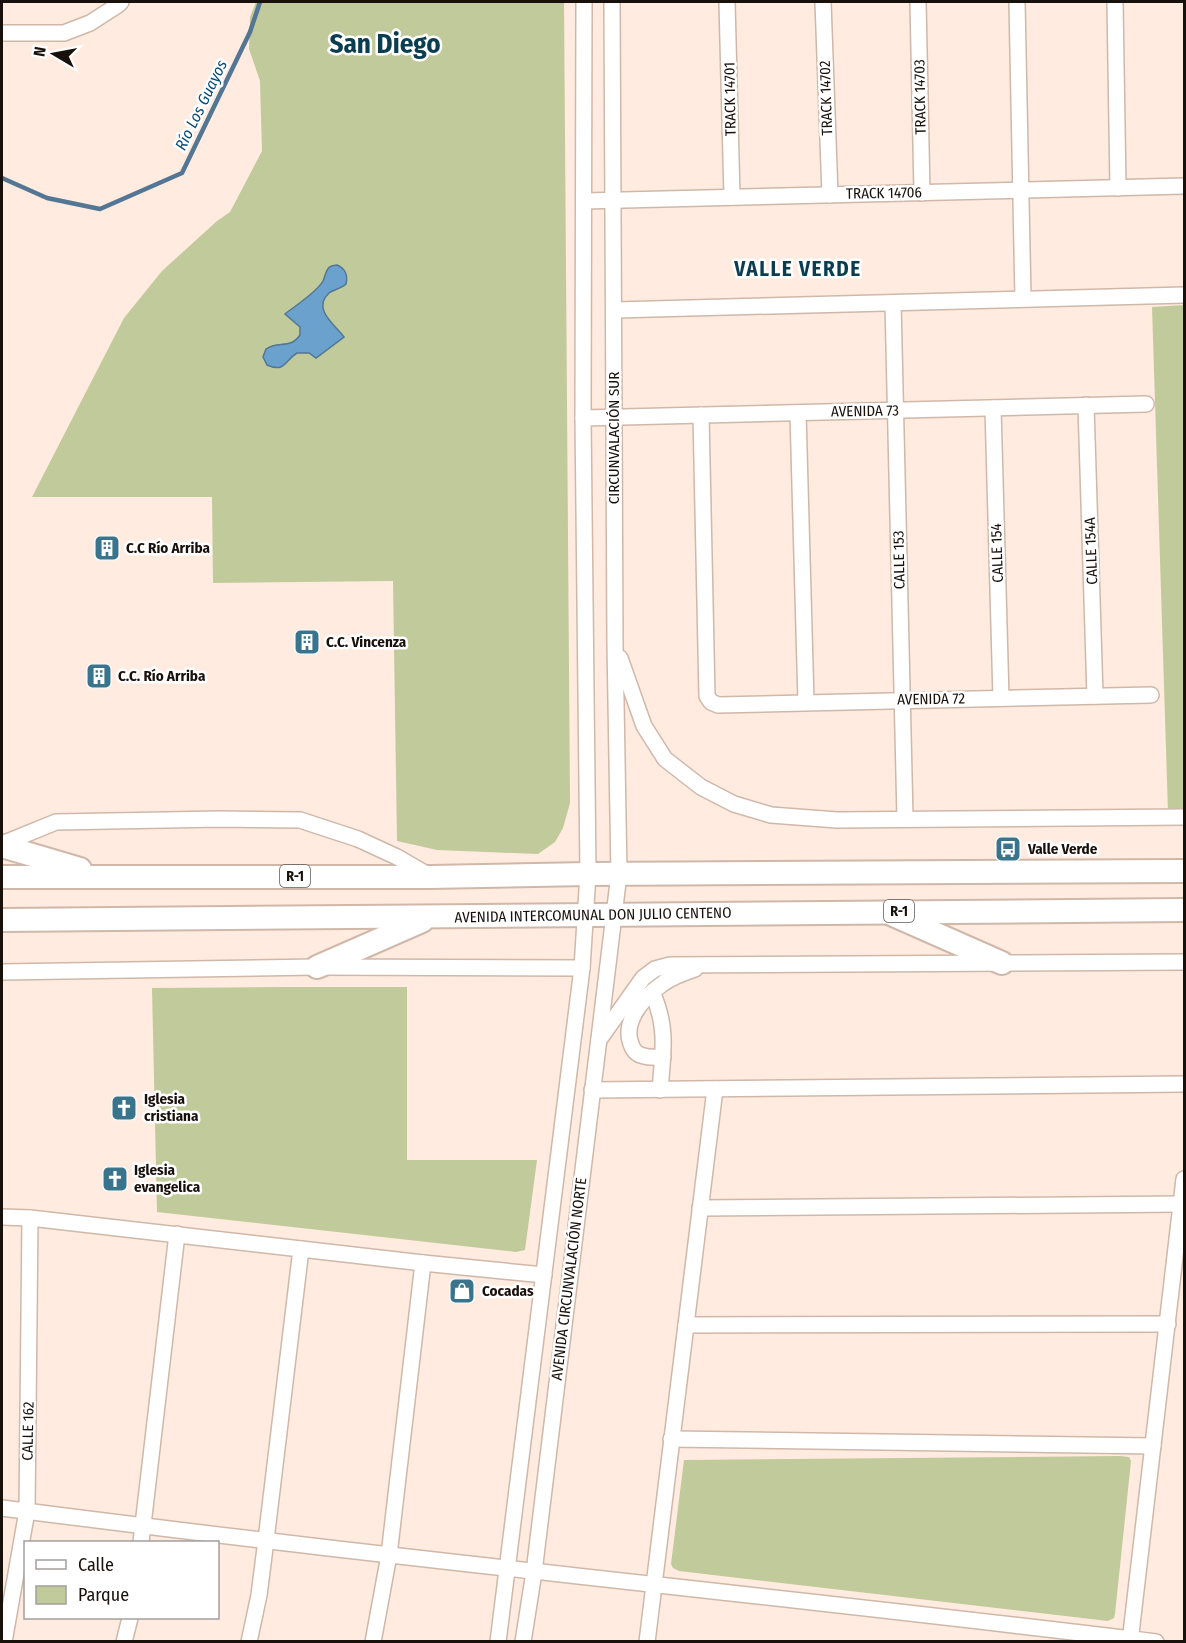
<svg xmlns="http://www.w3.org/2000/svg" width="1186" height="1643" font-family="'Fira Sans Condensed',sans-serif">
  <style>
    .green { fill: #c1ca9a }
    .water { fill: #6ba1cd; stroke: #527693; stroke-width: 1.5 }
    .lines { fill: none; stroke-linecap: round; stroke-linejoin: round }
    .stream { stroke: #527693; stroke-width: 4.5 }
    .street-casing { stroke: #cfb8a9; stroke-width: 18 }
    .primary-casing { stroke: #cfb8a9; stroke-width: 26 }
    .street { stroke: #fff; stroke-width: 15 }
    .primary { stroke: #fff; stroke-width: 22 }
    .labels { text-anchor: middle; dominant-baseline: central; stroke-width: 5; stroke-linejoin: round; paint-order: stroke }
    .shield { fill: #fff; stroke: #5d5854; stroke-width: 1.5 }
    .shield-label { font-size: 14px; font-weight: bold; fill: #18100b }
    .street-label { font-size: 15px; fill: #18100b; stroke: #fff }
    .poi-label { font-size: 15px; font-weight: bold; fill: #18100b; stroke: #fff; text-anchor: start }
    .water-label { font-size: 16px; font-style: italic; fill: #094c76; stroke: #fff }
    .district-label { font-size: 21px; font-weight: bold; letter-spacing: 1.5px; fill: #093d4f; stroke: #fff }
    .town-label { font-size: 27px; font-weight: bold; fill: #093d4f; stroke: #fff }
  </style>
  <rect width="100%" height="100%" fill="#ffebdf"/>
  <!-- green -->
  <g class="green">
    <path d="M256,2H564L570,803L563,828L555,842L538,854L437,850L397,841L393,581L213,583L212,497H32L124,318L162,271L217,221L230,212L262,151L260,81L249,49L250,17Z"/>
    <path d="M1184,305V812H1168L1152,307Z"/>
    <path d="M287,987H407V1160H537L525,1250L516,1252L157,1212L152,988Z"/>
    <path d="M1120,1456L1129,1457L1131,1461L1115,1614L1114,1618L1108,1621L679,1571L673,1568L671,1564L684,1460Z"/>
  </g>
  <!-- water -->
  <path class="water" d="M337,265C346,269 348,275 346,284C341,289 334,289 329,293C312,309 334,324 344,337L316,358L309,353H297C284,361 285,373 267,365L263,357L266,349C278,340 290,350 300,335V327L285,314C295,306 317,292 323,281C327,272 325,266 337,265Z"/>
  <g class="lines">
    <!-- stream -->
    <path class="stream" d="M2,178L47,198L100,209L182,173L250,32L260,2"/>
    <!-- street casing -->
    <g class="street-casing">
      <g id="street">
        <path d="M727,2L732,197"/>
        <path d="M823,2L830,195"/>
        <path d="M918,2L922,193"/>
        <path d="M1017,2L1023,299"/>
        <path d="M1115,2L1118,188"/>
        <path d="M2,33H64L90,23L118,5L121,2"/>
        <path d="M584,201L1184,186"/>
        <path d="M893,303L905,818"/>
        <path d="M615,310L1184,295"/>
        <path d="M1086,405L1095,696"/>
        <path d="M993,408L1001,698"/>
        <path d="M798,413L806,702"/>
        <path d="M701,415L707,696L711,702L718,705L1151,695"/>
        <path d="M583,418L1146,404"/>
        <path d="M620,658L644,726L665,759L701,787L734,804L771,815L837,820L1184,817"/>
        <path d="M2,844L56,822L220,819L300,820L358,839L397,857L428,875"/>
        <path d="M2,972L317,967L582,968"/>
        <path d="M652,992C668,1027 663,1052 660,1090"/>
        <path d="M599,1040L643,978L655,969L670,965L1184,962"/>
        <path d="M663,1057C657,1057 650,1058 644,1056C637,1055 633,1050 631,1044C622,1021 644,997 661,985C671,977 683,973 695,969"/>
        <path d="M592,1090L1184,1084"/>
        <path d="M700,1208L1182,1204"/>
        <path d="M2,1217L30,1218L423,1263L544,1275"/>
        <path d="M686,1325L1168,1324"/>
        <path d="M671,1439L1153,1446"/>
        <path d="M2,1508C386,1558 771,1595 1156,1642"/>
        <path d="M141,1542L177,1234"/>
        <path d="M4,1642L27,1511L30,1218"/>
        <path d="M124,1642L130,1618"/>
        <path d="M249,1642L259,1595L266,1540L301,1249"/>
        <path d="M373,1642L389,1555L423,1263"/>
        <path d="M498,1642L582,968L588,874L583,418L584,2"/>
        <path d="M523,1642L534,1572L619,874L615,644L612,2"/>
        <path d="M647,1642L715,1089"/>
        <path d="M1130,1642L1184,1179"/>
      </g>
    </g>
    <!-- primary casing -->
    <g class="primary-casing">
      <g id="primary">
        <path d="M2,846L80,869"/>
        <path d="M2,877H430L588,874L1184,871"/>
        <path d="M891,914L1002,963"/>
        <path d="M2,920L1184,910"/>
        <path d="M317,967L422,921"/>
      </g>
    </g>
    <!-- street -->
    <use href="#street" class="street"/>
    <!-- primary -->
    <use href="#primary" class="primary"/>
  </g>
  <!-- icons -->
  <defs>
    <g id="building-square" transform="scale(1.35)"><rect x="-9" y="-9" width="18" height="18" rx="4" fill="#39748c" stroke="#fff"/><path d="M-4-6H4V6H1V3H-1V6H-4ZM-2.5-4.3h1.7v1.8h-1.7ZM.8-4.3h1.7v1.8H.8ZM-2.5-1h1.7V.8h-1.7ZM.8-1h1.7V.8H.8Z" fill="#fff"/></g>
    <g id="bus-square" transform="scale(1.35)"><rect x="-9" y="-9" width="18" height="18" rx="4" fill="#39748c" stroke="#fff"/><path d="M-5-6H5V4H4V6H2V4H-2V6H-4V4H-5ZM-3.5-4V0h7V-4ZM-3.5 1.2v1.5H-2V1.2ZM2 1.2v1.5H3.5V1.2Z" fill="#fff"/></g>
    <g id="church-square" transform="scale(1.35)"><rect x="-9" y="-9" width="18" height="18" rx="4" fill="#39748c" stroke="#fff"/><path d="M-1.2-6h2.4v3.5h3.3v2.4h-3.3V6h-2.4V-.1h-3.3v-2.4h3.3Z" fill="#fff"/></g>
    <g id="shop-square" transform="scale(1.35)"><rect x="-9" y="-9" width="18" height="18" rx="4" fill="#39748c" stroke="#fff"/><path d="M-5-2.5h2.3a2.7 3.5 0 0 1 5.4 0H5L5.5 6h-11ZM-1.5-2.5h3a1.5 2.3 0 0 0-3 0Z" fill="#fff"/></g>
  </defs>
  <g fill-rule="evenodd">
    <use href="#building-square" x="107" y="548"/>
    <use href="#building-square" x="307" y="642"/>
    <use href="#building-square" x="99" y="676"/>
    <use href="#bus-square" x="1008" y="849"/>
    <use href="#church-square" x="124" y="1108"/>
    <use href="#church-square" x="115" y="1179"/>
    <use href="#shop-square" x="462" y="1291"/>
  </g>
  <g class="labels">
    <!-- shield labels -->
    <g class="shield">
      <rect x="280" y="865" width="30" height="22" rx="4.5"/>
      <rect x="884" y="900" width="30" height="22" rx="4.5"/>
    </g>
    <g class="shield-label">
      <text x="295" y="876">R-1</text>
      <text x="899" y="911">R-1</text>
    </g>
    <!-- street labels -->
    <g class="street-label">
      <text transform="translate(920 97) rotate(-91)">TRACK 14703</text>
      <text transform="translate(826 98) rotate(-92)">TRACK 14702</text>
      <text transform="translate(730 99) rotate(-91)">TRACK 14701</text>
      <text transform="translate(884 193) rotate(-1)">TRACK 14706</text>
      <text transform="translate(865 411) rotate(-1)">AVENIDA 73</text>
      <text transform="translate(614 438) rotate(-90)">CIRCUNVALACIÓN SUR</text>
      <text transform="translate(1091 551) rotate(-92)">CALLE 154A</text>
      <text transform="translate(997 553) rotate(-92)">CALLE 154</text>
      <text transform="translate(899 560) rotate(-91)">CALLE 153</text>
      <text transform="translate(931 699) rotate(-1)">AVENIDA 72</text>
      <text transform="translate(593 915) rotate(-1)">AVENIDA INTERCOMUNAL DON JULIO CENTENO</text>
      <text transform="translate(569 1279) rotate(-83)">AVENIDA CIRCUNVALACIÓN NORTE</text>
      <text transform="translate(28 1431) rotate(-89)">CALLE 162</text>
    </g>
    <!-- poi labels -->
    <g class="poi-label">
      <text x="126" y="548">C.C Río Arriba</text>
      <text x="326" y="642">C.C. Vincenza</text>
      <text x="118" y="676">C.C. Río Arriba</text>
      <text x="1028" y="849">Valle Verde</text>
      <text x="144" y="1099">Iglesia<tspan x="144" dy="17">cristiana</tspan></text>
      <text x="134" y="1170">Iglesia<tspan x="134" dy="17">evangelica</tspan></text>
      <text x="482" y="1291">Cocadas</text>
    </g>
    <!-- water labels -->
    <g class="water-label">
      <text transform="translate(201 105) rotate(-64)">Río Los Guayos</text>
    </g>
    <!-- district labels -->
    <g class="district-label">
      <text x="798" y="269">VALLE VERDE</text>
    </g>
    <!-- town labels -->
    <g class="town-label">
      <text x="385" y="44">San Diego</text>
    </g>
  </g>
  <!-- border -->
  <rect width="1186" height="1643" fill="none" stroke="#18100b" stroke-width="6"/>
  <!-- legend -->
  <rect x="24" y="1541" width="195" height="78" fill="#ffffff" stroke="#a39f9d" stroke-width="1.5"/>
  <rect x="36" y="1560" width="30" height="9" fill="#ffffff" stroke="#a39f9d" stroke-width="1.5"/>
  <text x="78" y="1571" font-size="18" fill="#18100b">Calle</text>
  <rect x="36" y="1586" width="30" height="18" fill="#c1ca9a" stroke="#a39f9d" stroke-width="1.5"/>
  <text x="78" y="1601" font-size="18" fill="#18100b">Parque</text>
  <!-- north arrow -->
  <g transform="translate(54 54) rotate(280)" stroke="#ffffff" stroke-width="4.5" paint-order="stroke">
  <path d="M0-4.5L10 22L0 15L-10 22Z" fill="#18100b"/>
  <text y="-9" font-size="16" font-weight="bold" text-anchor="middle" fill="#18100b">N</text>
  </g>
</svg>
